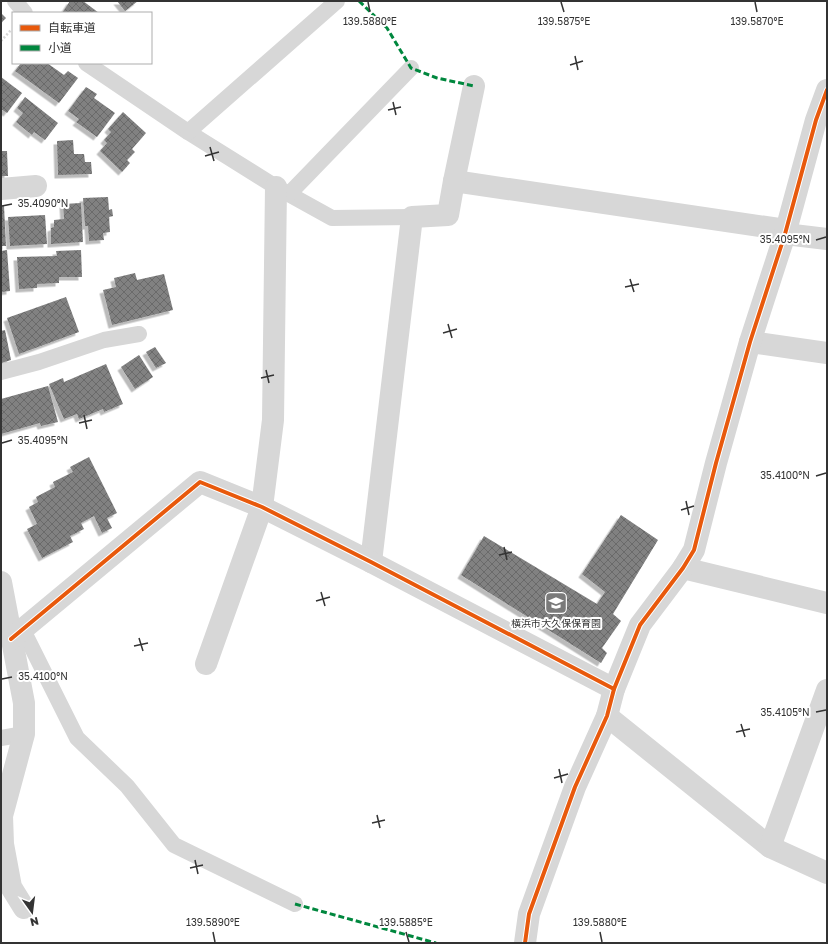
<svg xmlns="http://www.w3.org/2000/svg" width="828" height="944" font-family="'Golos Text','Noto Sans JP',sans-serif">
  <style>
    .building { fill: url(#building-cross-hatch); filter: url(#shadow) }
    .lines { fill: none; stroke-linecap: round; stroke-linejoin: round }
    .path { stroke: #d6d6d6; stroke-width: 2.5; stroke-dasharray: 2 2; stroke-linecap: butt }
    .lane { stroke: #d7d7d7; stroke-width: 16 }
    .street { stroke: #d7d7d7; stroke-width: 22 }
    .quiet { stroke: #00873e; stroke-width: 3; stroke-dasharray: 6 3; stroke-linecap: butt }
    .cycleway-casing { stroke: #fff; stroke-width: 6 }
    .cycleway { stroke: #e8590c; stroke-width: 4 }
    .ticks { fill: none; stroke: #333; stroke-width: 1.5 }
    .labels { text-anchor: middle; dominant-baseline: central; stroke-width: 4; stroke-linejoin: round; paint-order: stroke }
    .poi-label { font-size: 10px; fill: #333; stroke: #fff }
    .ticks-label { font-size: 10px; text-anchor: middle; fill: #333; stroke: #fff; stroke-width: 4; stroke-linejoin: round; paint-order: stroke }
  </style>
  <defs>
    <pattern id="building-cross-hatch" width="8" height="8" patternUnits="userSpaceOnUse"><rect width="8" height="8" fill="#818181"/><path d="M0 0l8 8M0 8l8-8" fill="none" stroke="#6a6a6a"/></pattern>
    <filter id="shadow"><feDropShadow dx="-3.5" dy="3.5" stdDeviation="0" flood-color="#0004"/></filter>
  </defs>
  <rect width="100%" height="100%" fill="#fff"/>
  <!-- building -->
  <g class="building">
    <path d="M70,1H83L99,13H62Z"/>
    <path d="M117,1H138L125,11Z"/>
    <path d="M1,13L6,18L1,23Z"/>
    <path d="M21,63H47L64,75L68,71L78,78L59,103L15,71Z"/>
    <path d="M1,77L22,93L7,113L1,109Z"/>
    <path d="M86,87L97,94L94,98L115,113L97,137L76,122L79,119L68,111Z"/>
    <path d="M25,97L58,123L45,140L34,132L32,135L16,122L23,113L17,108Z"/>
    <path d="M123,112L146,133L132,149L135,152L127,160L130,163L122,172L100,151L107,143L104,140L111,132L108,129Z"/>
    <path d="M73,140L74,154H84L85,162H91L92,174L58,175L57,141Z"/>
    <path d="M1,151H7L8,176H1Z"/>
    <path d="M108,197L109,210L112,209L113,216L109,217L110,232L103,233L104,240L89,241L88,226H85L83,198Z"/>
    <path d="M81,203L83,242L51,244V228L54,227V220L64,219L63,204Z"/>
    <path d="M1,206H4L6,246H1Z"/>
    <path d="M45,215L47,244L10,246L8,217Z"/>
    <path d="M7,250L10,291L1,292V251Z"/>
    <path d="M81,250L82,277H59V283L37,284V288L19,289L17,257L57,256L56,251Z"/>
    <path d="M135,273L137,280L164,274L173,310L112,325L103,290L116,287L114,278Z"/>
    <path d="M66,297L79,332L19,354L7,318Z"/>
    <path d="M5,330L11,360L1,363V331Z"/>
    <path d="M155,347L166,363L156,368L146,352Z"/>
    <path d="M139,355L153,377L135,389L121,367Z"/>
    <path d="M106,364L123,404L104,412L103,409L79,419L77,414L64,419L49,384L63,378L64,382Z"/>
    <path d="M48,386L58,422L41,426L40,423L1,434V399Z"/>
    <path d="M89,457L117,513L107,518L112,528L102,533L94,516L81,523L84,529L70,536L73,542L42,558L27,529L37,524L29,507L38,502L36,497L55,487L53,482L73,472L70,467Z"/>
    <path d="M621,515L658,540L613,614L621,621L602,648L607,653L601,663L461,575L484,536L597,604L605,592L582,574Z"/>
  </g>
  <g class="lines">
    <!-- path -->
    <path class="path" d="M1,41L11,30"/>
    <!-- lane -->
    <g class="lane">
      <path d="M15,1L25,13"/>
      <path d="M86,63L188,132L276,187L332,218L412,217"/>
      <path d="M188,132L337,1"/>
      <path d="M289,194L411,68"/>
      <path d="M1,372L39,362L104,340L139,334"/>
      <path d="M23,630L77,738L127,786L174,845L295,904"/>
      <path d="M1,738L24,734"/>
    </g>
    <!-- street -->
    <g class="street">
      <path d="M454,181L786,230"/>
      <path d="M1,189L36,186"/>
      <path d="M785,234L827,239"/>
      <path d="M750,342L827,353"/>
      <path d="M371,562L412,217L448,215L454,181L474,86"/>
      <path d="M683,568L827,603"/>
      <path d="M1,582L24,703V734L2,816L3,844L11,887L24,908"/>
      <path d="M11,639L200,482L262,507L371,562L614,689"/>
      <path d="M206,664L262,507L273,420L276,187"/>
      <path d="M607,716L770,847L827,873"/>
      <path d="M770,847L827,690"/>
      <path d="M525,943L529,914L575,787L607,716L614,689L640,625L683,568L694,550L716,463L750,342L785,234L816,120L827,90"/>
    </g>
    <!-- quiet -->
    <g class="quiet">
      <path d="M359,1L387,28L411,68L437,78L474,86"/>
      <path d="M295,904L436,943"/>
    </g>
    <!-- cycleway casing -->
    <g class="cycleway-casing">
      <g id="cycleway">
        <path d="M11,639L200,482L262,507L371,562L614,689"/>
        <path d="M525,943L529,914L575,787L607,716L614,689L640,625L683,568L694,550L716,463L750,342L785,234L816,120L827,90"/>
      </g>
    </g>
    <!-- cycleway -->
    <use href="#cycleway" class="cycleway"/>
  </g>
  <!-- ticks -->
  <path class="ticks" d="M368,2L370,12M561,2L564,12M755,2L757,12M575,56L578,70M570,65L583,61M393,102L396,115M388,110L401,107M210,147L214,161M205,156L219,152M2,206L12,204M816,240L826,237M630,279L634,292M625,287L639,284M448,324L452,338M443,333L457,329M266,370L269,383M261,378L274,375M84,415L87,429M79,423L92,420M2,443L12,440M816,476L826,473M686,501L689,515M681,510L694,506M504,547L507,560M499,555L512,552M321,592L325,606M316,601L330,597M139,638L143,651M134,646L148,643M2,679L12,677M816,712L826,710M741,724L745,737M736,732L750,729M559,769L562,783M554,778L568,774M377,815L380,828M372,823L385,820M195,860L198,874M190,868L203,865M213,932L215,942M406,932L409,942M600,932L602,942"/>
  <!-- icons -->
  <defs>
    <g id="school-square" transform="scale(1.15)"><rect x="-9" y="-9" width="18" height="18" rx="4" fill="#7a7a7a" stroke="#fff"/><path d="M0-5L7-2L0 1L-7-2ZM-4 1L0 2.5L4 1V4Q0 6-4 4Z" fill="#fff"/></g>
  </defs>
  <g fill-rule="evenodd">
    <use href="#school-square" x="556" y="603"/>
  </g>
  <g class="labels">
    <!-- poi labels -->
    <g class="poi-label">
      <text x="556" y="623">横浜市大久保保育園</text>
    </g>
  </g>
  <g class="ticks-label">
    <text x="370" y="25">139.5880°E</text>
    <text x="564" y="25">139.5875°E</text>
    <text x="757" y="25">139.5870°E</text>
    <text x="43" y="207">35.4090°N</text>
    <text x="785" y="243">35.4095°N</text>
    <text x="43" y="444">35.4095°N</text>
    <text x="785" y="479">35.4100°N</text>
    <text x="43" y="680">35.4100°N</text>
    <text x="785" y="716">35.4105°N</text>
    <text x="213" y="926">139.5890°E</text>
    <text x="406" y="926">139.5885°E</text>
    <text x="600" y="926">139.5880°E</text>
  </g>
  <!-- border -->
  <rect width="828" height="944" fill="none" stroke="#333333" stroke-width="4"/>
  <!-- legend -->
  <rect x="12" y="12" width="140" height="52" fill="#ffffff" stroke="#adadad"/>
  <rect x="20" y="25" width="20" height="6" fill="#e8590c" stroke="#adadad"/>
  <text x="48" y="32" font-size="12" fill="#333333">自転車道</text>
  <rect x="20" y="45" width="20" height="6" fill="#00873e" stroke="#adadad"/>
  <text x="48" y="52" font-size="12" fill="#333333">小道</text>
  <!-- north arrow -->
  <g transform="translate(32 912) rotate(166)" stroke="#ffffff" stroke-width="3" paint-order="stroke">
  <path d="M0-3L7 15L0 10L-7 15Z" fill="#333333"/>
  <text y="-6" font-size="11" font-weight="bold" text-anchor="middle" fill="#333333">N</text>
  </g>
</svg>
